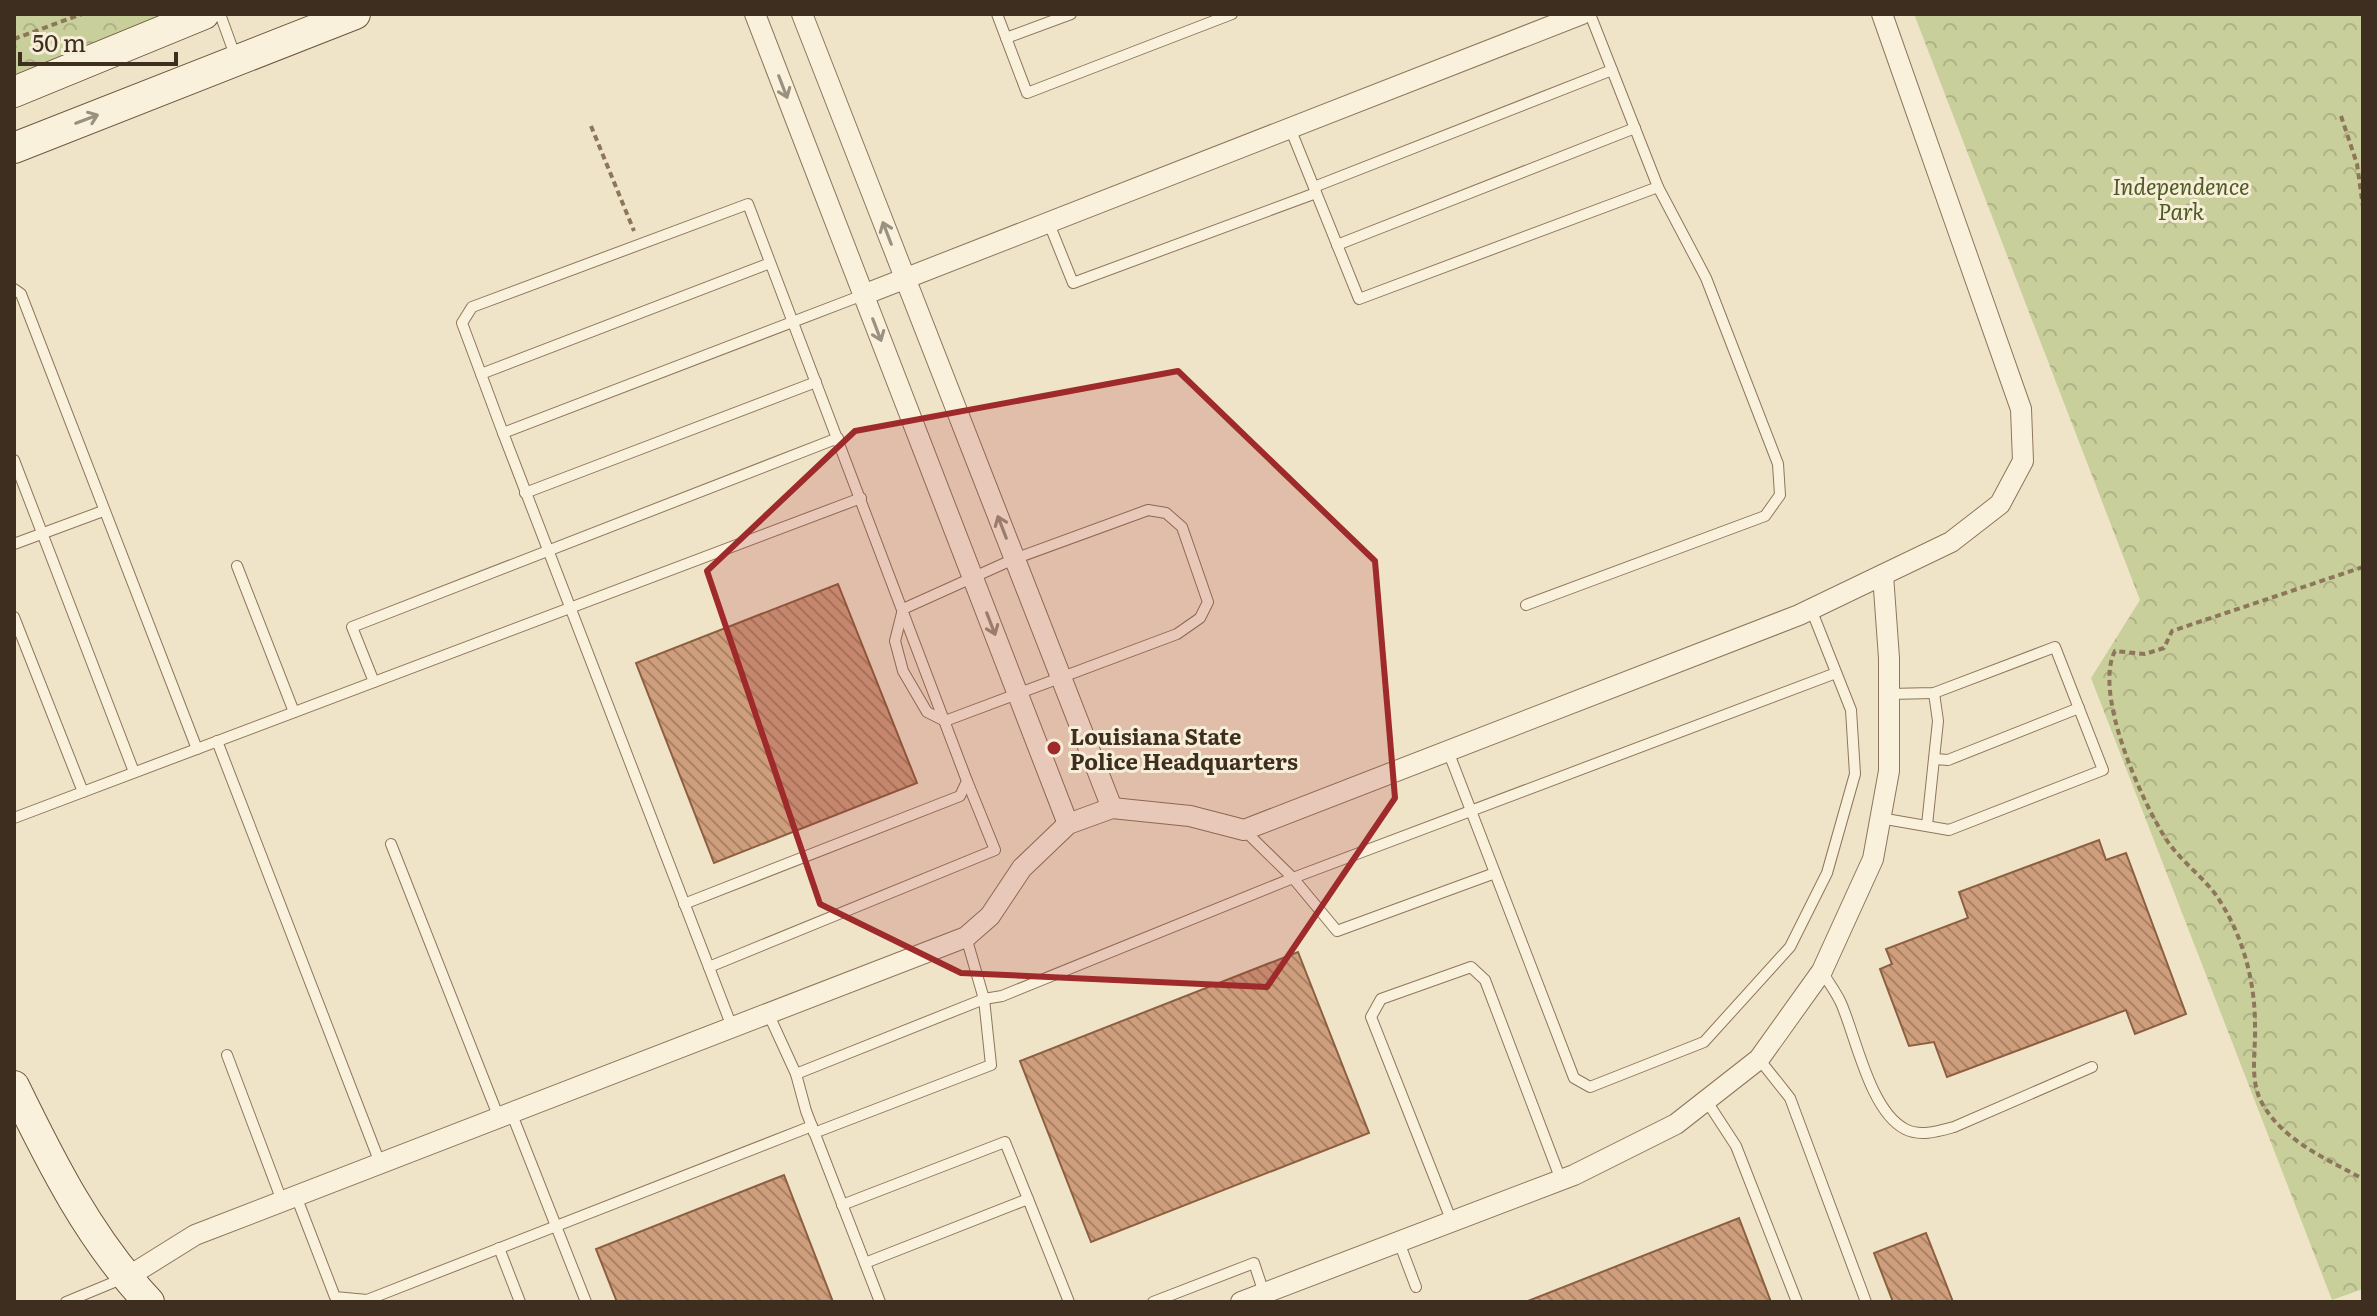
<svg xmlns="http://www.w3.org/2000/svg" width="2377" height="1316" font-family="Literata,serif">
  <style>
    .park { fill: url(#park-crowns) }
    .building { fill: url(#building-back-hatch); stroke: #8d5f41; stroke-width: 2 }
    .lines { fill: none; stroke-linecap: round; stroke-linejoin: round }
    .lane-casing { stroke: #8d765c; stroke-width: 12 }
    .street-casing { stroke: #8d765c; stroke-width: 22 }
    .secondary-casing { stroke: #6f573f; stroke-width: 32 }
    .path { stroke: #8d765c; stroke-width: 4; stroke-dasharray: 6 4; stroke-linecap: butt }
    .lane { stroke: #faf1dc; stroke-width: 10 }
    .street { stroke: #faf1dc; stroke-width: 20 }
    .secondary { stroke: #faf1dc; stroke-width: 30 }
    .oneway { stroke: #9c907e }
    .marked { fill: #9e2a2b; fill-opacity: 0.2; stroke: #9e2a2b; stroke-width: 6; stroke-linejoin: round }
    .poi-dot { fill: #9e2a2b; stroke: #f7eed8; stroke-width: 3 }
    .labels { text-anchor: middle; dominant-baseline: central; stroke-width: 6; stroke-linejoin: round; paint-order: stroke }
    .park-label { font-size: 22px; font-style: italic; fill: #4d5a26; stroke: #f7eed8 }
    .poi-label { font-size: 22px; font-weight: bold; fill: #3d2e20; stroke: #f7eed8; text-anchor: start }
  </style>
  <defs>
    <pattern id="park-crowns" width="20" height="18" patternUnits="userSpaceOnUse" patternTransform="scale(2)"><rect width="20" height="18" fill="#c9cf9b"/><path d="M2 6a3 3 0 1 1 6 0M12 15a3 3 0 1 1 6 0" fill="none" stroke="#aeb285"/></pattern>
    <pattern id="building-back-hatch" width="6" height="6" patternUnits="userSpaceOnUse" patternTransform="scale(2)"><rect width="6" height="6" fill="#cf9f7d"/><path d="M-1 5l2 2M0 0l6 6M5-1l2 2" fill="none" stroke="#a98266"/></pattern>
  </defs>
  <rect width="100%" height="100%" fill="#f0e4c8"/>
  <!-- park -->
  <g class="park">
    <path d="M14,14H194L14,84Z"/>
    <path d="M1914,14H2363V1289L2332,1300L2091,678L2140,600Z"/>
  </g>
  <!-- building -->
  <g class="building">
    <path d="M838,584L917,783L714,863L636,663Z"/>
    <path d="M2099,840L2106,860L2126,853L2186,1014L2135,1034L2126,1010L1947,1077L1934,1042L1909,1046L1880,969L1892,964L1886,949L1968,918L1959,892Z"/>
    <path d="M1298,952L1369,1133L1091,1242L1020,1061Z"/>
    <path d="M784,1175L833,1302H617L596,1249Z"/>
    <path d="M1739,1218L1771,1302H1528V1301Z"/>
    <path d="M1926,1233L1953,1302H1893L1874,1253Z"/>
  </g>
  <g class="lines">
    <!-- lane casing -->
    <g class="lane-casing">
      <g id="lane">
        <path d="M220,14L236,58"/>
        <path d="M997,14L1027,93L1232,14"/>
        <path d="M1006,38L1071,14"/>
        <path d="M1290,128L1359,299L1658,187L1590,14"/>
        <path d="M1314,187L1612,70"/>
        <path d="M1048,221L1073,283L1316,193"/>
        <path d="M1337,245L1635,128"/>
        <path d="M14,289L21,294L197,749"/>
        <path d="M481,374L770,263"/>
        <path d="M503,433L462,323L472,307L748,204L967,781L960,796L684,904"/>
        <path d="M14,460L134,772"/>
        <path d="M525,493L816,382"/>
        <path d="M1148,510L1166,513L1182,527L1208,602L1200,618L1177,634L945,721L927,712L903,671L895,641L903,609L1014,559Z"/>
        <path d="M14,544L103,511"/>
        <path d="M237,566L294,712"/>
        <path d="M1526,605L1765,516L1780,495L1778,464L1706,278L1658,187"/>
        <path d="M14,617L83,792"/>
        <path d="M374,682L352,627L838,438"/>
        <path d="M217,741L380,1163"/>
        <path d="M1448,751L1574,1078L1590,1087L1704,1042L1790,947L1827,873L1855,774L1851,710L1811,609"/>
        <path d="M1935,759L1948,760L2079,708"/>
        <path d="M14,818L861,498"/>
        <path d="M1880,818L1949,830L2103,770L2055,647L1934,693L1889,694"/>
        <path d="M1927,825L1938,721L1934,693"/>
        <path d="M391,844L499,1118"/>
        <path d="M1495,873L1337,931L1293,878L1836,673"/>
        <path d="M966,937L984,999L1002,996L1293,878L1244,830"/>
        <path d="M709,967L995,850L967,781"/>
        <path d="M1822,971C1828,982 1836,992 1841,1003C1856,1037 1870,1111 1905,1129C1920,1137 1939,1131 1954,1127L2092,1067"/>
        <path d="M768,1013L796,1074"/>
        <path d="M732,1027L503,433L863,295"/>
        <path d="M227,1055L282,1201"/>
        <path d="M1759,1059L1790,1098L1866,1302"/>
        <path d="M1706,1100L1736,1146L1797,1302"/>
        <path d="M511,1112L586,1302"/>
        <path d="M814,1133L991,1065L984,999L796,1074L806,1111L880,1302"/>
        <path d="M296,1196L335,1297L367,1300L812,1126"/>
        <path d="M842,1205L1005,1142L1028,1199"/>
        <path d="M1452,1222L1371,1017L1381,999L1471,967L1485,980L1561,1180"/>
        <path d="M1399,1242L1416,1287"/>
        <path d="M499,1248L520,1302"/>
        <path d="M865,1263L1028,1199L1069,1302"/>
        <path d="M66,1302L124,1278"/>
        <path d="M1153,1302L1254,1263L1264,1293"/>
      </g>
    </g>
    <!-- street casing -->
    <g class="street-casing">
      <g id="street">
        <path d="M755,14L1068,824"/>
        <path d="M802,14L1112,808"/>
        <path d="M863,295L1582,14"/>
        <path d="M126,1278L195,1235L966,937L990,916L1022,868L1068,824L1112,808L1190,816L1244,830L1799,615L1951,542L2000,504L2023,461L2021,409L1882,14"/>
        <path d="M1241,1302L1574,1175L1676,1124L1759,1059L1822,971L1873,859L1889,771V658L1883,575"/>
      </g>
    </g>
    <!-- secondary casing -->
    <g class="secondary-casing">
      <g id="secondary">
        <path d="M14,92L204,14"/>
        <path d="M14,148L355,14"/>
        <path d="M14,1086C51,1162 90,1240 149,1302"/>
      </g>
    </g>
    <!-- path -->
    <g class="path">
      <path d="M14,39L82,14"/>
      <path d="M2341,116L2357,164L2363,207"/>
      <path d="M591,126L634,231"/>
      <path d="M2363,567L2172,631L2164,648L2145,654L2115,651C2093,693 2141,800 2166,839C2180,861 2204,877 2218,898C2243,936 2255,981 2255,1025C2256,1051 2249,1080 2262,1103C2283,1141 2327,1159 2363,1179"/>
    </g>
    <!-- lane -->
    <use href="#lane" class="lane"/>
    <!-- street -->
    <use href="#street" class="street"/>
    <!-- secondary -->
    <use href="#secondary" class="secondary"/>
  </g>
  <!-- one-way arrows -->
  <defs><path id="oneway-shaft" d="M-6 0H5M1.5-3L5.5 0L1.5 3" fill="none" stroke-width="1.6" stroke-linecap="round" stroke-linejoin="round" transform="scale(2)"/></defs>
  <g class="oneway">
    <use href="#oneway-shaft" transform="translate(783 87) rotate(69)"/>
    <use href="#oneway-shaft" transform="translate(87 119) rotate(-21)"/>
    <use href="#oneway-shaft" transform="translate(887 233) rotate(-111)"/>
    <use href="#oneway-shaft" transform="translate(877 330) rotate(69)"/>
    <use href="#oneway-shaft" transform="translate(1002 527) rotate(-111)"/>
    <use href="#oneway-shaft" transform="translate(991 624) rotate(69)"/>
  </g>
  <!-- marked area -->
  <path class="marked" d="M1178,371L1375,561L1395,798L1267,987L961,973L820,904L707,571L855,431Z"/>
  <!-- markers -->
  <circle class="poi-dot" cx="1054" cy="748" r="8"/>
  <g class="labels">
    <!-- park labels -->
    <g class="park-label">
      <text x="2181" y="185">Independence<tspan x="2181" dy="25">Park</tspan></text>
    </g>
    <!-- poi labels -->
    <g class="poi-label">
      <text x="1070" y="735">Louisiana State<tspan x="1070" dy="25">Police Headquarters</tspan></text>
    </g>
  </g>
  <!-- border -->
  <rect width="2377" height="1316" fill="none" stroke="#3d2e20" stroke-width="32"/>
  <!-- scale -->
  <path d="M20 52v12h156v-12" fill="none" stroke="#3d2e20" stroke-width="4"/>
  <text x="32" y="52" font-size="24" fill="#3d2e20" stroke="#f7eed8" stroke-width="6" paint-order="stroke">50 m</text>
</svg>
